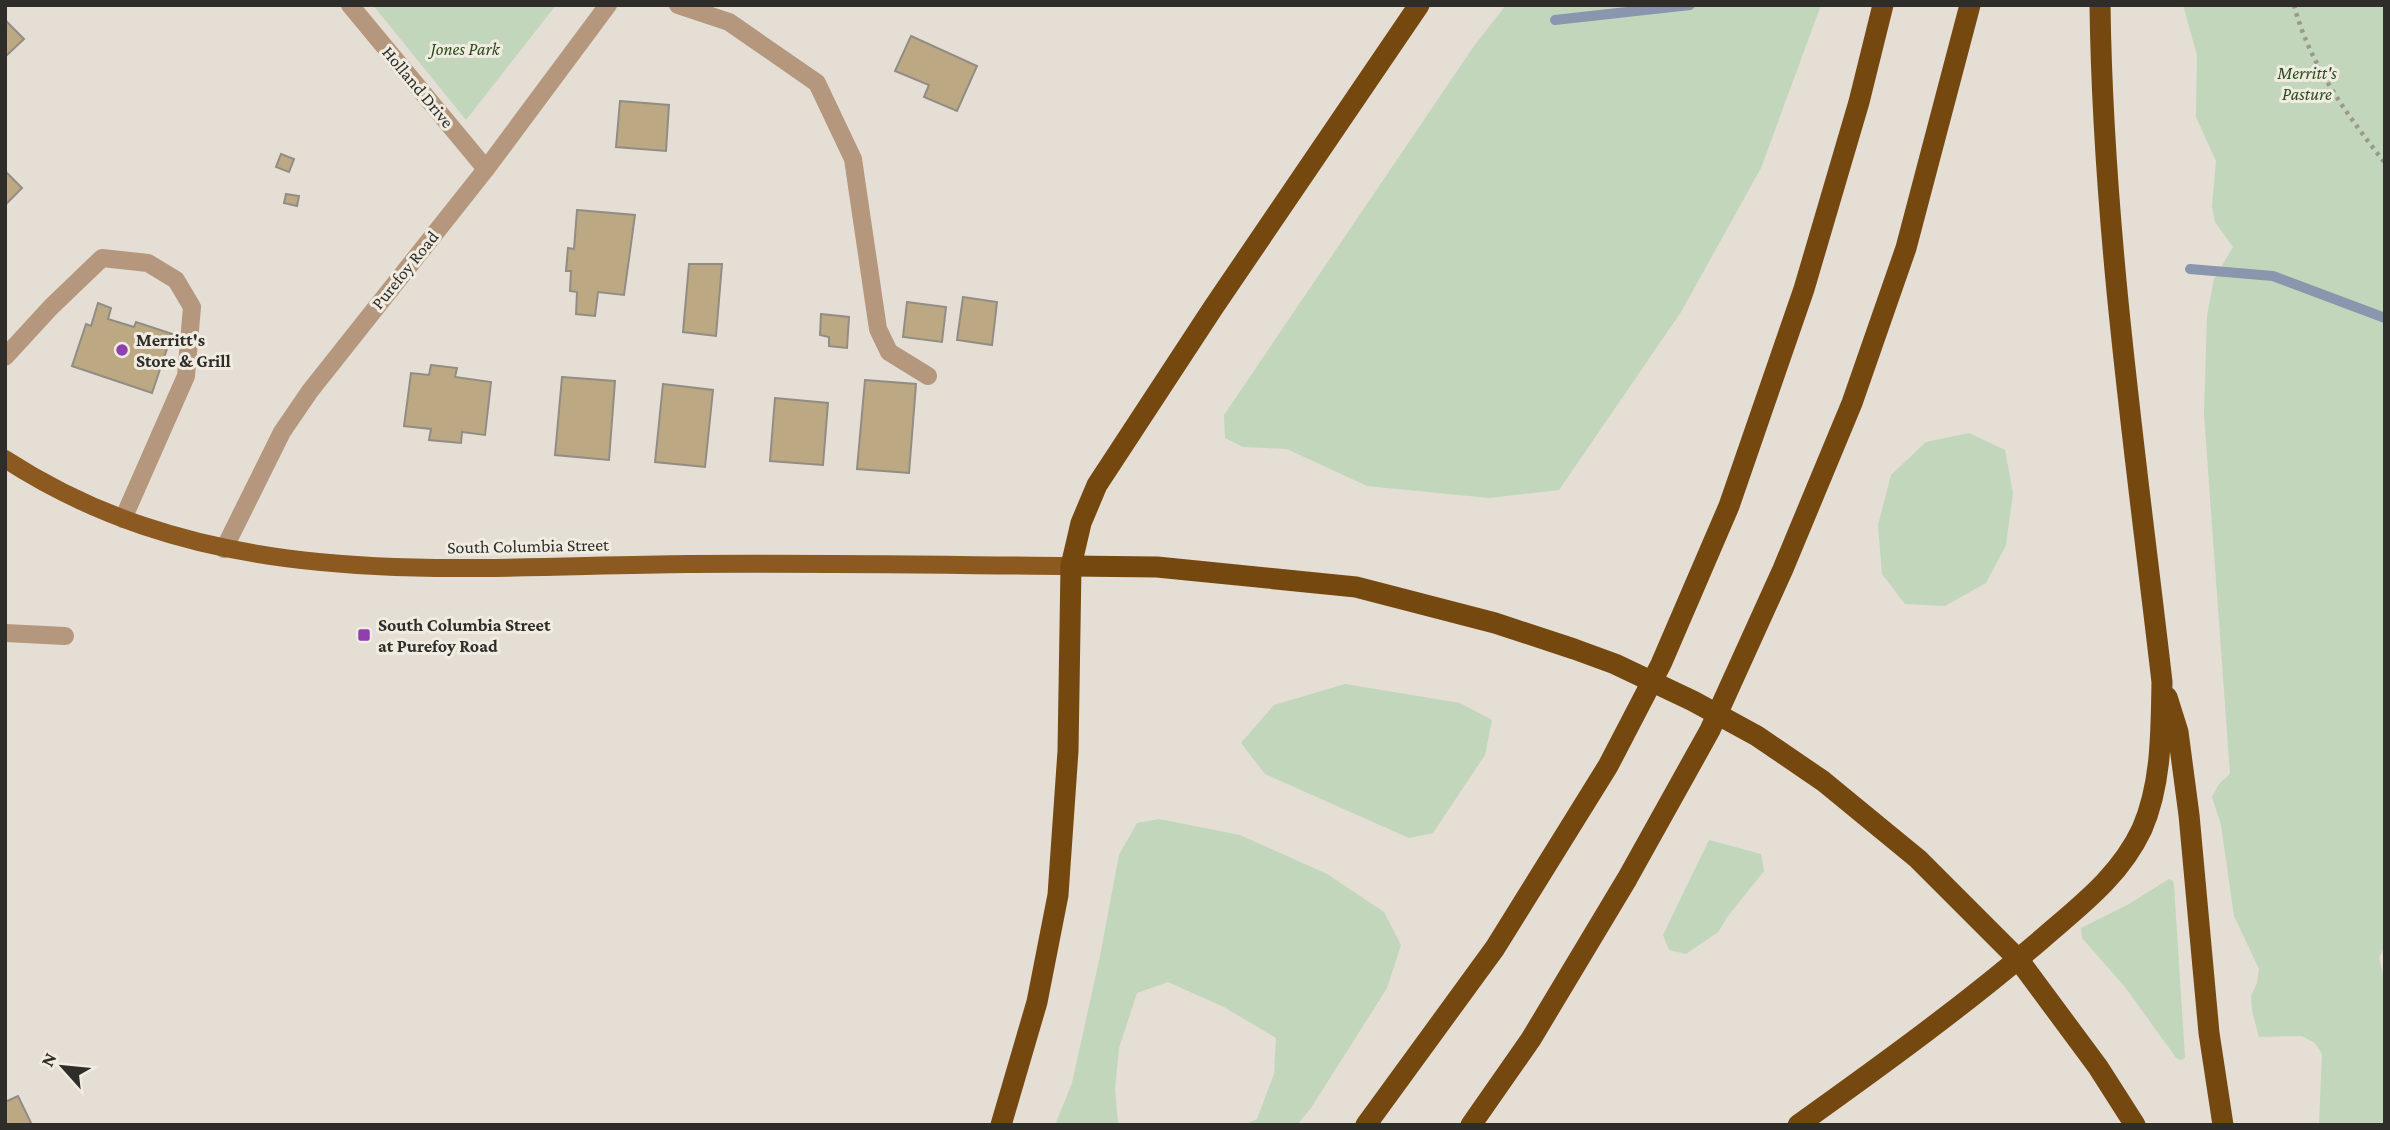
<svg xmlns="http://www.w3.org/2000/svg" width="2390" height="1130" font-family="'Crimson Pro',serif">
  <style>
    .green { fill: #c1d6ba }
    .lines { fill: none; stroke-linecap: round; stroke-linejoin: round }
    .stream { stroke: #8a96ae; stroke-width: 10 }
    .building { fill: #bca984; stroke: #928d84; stroke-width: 2 }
    .path { stroke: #9c9790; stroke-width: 4.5; stroke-dasharray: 3.5 5; stroke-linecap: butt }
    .lane { stroke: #b4977c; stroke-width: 18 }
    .street { stroke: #b4977c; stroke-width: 18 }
    .primary { stroke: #8c5a21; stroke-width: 18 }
    .highway { stroke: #754810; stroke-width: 21 }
    .poi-dot { fill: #8f3fae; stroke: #f1ece1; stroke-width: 2.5 }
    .labels { text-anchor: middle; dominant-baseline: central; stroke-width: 6; stroke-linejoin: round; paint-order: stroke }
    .park-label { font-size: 18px; font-style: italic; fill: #2a4c1d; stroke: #f1ece1 }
    .street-label { font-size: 18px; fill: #2f2d29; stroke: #f1ece1 }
    .poi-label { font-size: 18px; font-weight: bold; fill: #2f2d29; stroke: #f1ece1; text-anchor: start }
  </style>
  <rect width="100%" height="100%" fill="#e4ded4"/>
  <!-- green -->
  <g class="green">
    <path d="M373,5H556L466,120Z"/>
    <path d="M1506,5H1821L1761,168L1681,312L1559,490L1489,498L1367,486L1287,449L1243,447L1225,438L1224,415L1474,46Z"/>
    <path d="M2183,5H2385V945L2379,958L2385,981V1125H2319L2322,1054L2315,1043L2302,1036L2259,1037L2252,1011L2251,996L2257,983L2259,969L2234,916L2221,825L2212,797L2219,784L2230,774L2204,414L2207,316L2214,279L2233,247L2215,222L2212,207L2216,161L2196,117L2197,55Z"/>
    <path d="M1969,433L2005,450L2013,493L2006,545L1986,583L1945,606L1905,604L1882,574L1878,525L1891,475L1926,442Z"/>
    <path d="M1345,684L1460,703L1492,720L1485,755L1433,833L1409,838L1265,774L1241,743L1274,705Z"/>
    <path d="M1159,819L1240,835L1327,874L1384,912L1401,945L1387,988L1311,1108L1297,1125H1243L1257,1119L1274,1074L1276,1038L1224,1007L1168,982L1137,993L1119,1048L1115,1089L1118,1125H1055L1072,1083L1100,956L1119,855L1137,823Z"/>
    <path d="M1709,840L1761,854L1764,871L1728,916L1718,932L1686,954L1669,950L1663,935Z"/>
    <path d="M2169,879L2173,881L2174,886L2185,1057L2182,1060L2177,1059L2125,987L2082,938L2081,928L2129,904Z"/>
  </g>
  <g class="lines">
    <!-- stream -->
    <g class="stream">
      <path d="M1555,20L1690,5"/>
      <path d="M2190,269L2273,276L2385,318"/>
    </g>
  </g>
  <!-- building -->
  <g class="building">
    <path d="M5,20L24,39L5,57Z"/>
    <path d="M911,36L977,66L957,111L924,97L929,85L895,71Z"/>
    <path d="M620,101L669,105L666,151L616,147Z"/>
    <path d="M281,154L294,159L289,172L276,167Z"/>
    <path d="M5,171L22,188L5,205Z"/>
    <path d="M286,194L299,196L297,206L284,203Z"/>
    <path d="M577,210L635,215L624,295L598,292L595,316L576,314L577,292L570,291L571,271H566L568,248L574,249Z"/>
    <path d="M689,264H722L716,336L683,332Z"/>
    <path d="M963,297L997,302L992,345L957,340Z"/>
    <path d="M907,302L946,307L942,342L903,337Z"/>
    <path d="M98,303L111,308L108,319L134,327L136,322L172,334L152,393L72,366L86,324L91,326Z"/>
    <path d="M821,314L849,317L847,348L829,346V337L820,335Z"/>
    <path d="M431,365L457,368L455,377L491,382L485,435L462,432L461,443L429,440L431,429L404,426L411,373L429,375Z"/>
    <path d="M562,377L615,381L609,460L555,455Z"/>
    <path d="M865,380L916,384L909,473L857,469Z"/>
    <path d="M663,384L713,390L705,467L655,462Z"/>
    <path d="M775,398L828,403L823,465L770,461Z"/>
    <path d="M18,1096L32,1125H5V1102Z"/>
  </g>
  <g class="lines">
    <!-- path -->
    <path class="path" d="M2294,5C2309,64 2348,116 2385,163"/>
    <!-- lane -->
    <g class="lane">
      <path d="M678,5L729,22L817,83L853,159L878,329L889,352L928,376"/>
      <path d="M5,357L51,307L102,258L148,263L176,280L192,307L186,376L123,519"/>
      <path d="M5,633L65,636"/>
    </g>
    <!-- street -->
    <g class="street">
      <path d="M350,5L486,169"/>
      <path d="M224,549L282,432L310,391L486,169L608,5"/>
    </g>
    <!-- primary -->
    <path class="primary" d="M5,459C216,596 451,566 689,564C816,563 944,565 1071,566"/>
    <!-- highway -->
    <g class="highway">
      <path d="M1071,566L1157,567L1356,587L1495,623L1574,649L1615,664L1693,701L1757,736L1823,781L1918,859L2018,959L2098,1067L2135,1125"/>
      <path d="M2167,697L2178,732L2189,815L2209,1033L2223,1125"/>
      <path d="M1001,1125L1037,1002L1058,895L1068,751L1071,566L1081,523L1097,485L1213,308L1419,5"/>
      <path d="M1366,1125L1495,948L1608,766L1661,664L1729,506L1804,289L1859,102L1883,5"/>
      <path d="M1471,1125L1531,1039L1627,879L1710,730L1783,569L1852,403L1906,248L1970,5"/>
      <path d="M1798,1125C1882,1065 1965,1005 2043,938C2081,905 2120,876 2142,829C2162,783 2161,730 2162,682C2136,457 2103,232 2100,5"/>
    </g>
  </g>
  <!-- markers -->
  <g class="poi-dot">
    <circle cx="122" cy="350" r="7"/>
    <rect x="357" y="628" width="14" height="14" rx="3.5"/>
  </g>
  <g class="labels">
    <!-- park labels -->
    <g class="park-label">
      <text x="465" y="49">Jones Park</text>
      <text x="2307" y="73">Merritt's<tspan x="2307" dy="21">Pasture</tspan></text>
    </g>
    <!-- street labels -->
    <g class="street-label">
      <text transform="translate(418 87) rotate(50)">Holland Drive</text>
      <text transform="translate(405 270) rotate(-51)">Purefoy Road</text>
      <text transform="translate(528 546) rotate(-1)">South Columbia Street</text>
    </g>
    <!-- poi labels -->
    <g class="poi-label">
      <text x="136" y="340">Merritt's<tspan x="136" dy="21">Store &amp; Grill</tspan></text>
      <text x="378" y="625">South Columbia Street<tspan x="378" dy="21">at Purefoy Road</tspan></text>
    </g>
  </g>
  <!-- border -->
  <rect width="2390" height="1130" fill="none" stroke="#2f2d29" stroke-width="14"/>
  <!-- north arrow -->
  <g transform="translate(63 1067) rotate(297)" stroke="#f1ece1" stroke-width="5" paint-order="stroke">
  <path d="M0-5L12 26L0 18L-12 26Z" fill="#2f2d29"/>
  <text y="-10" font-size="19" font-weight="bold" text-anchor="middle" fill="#2f2d29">N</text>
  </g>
</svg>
